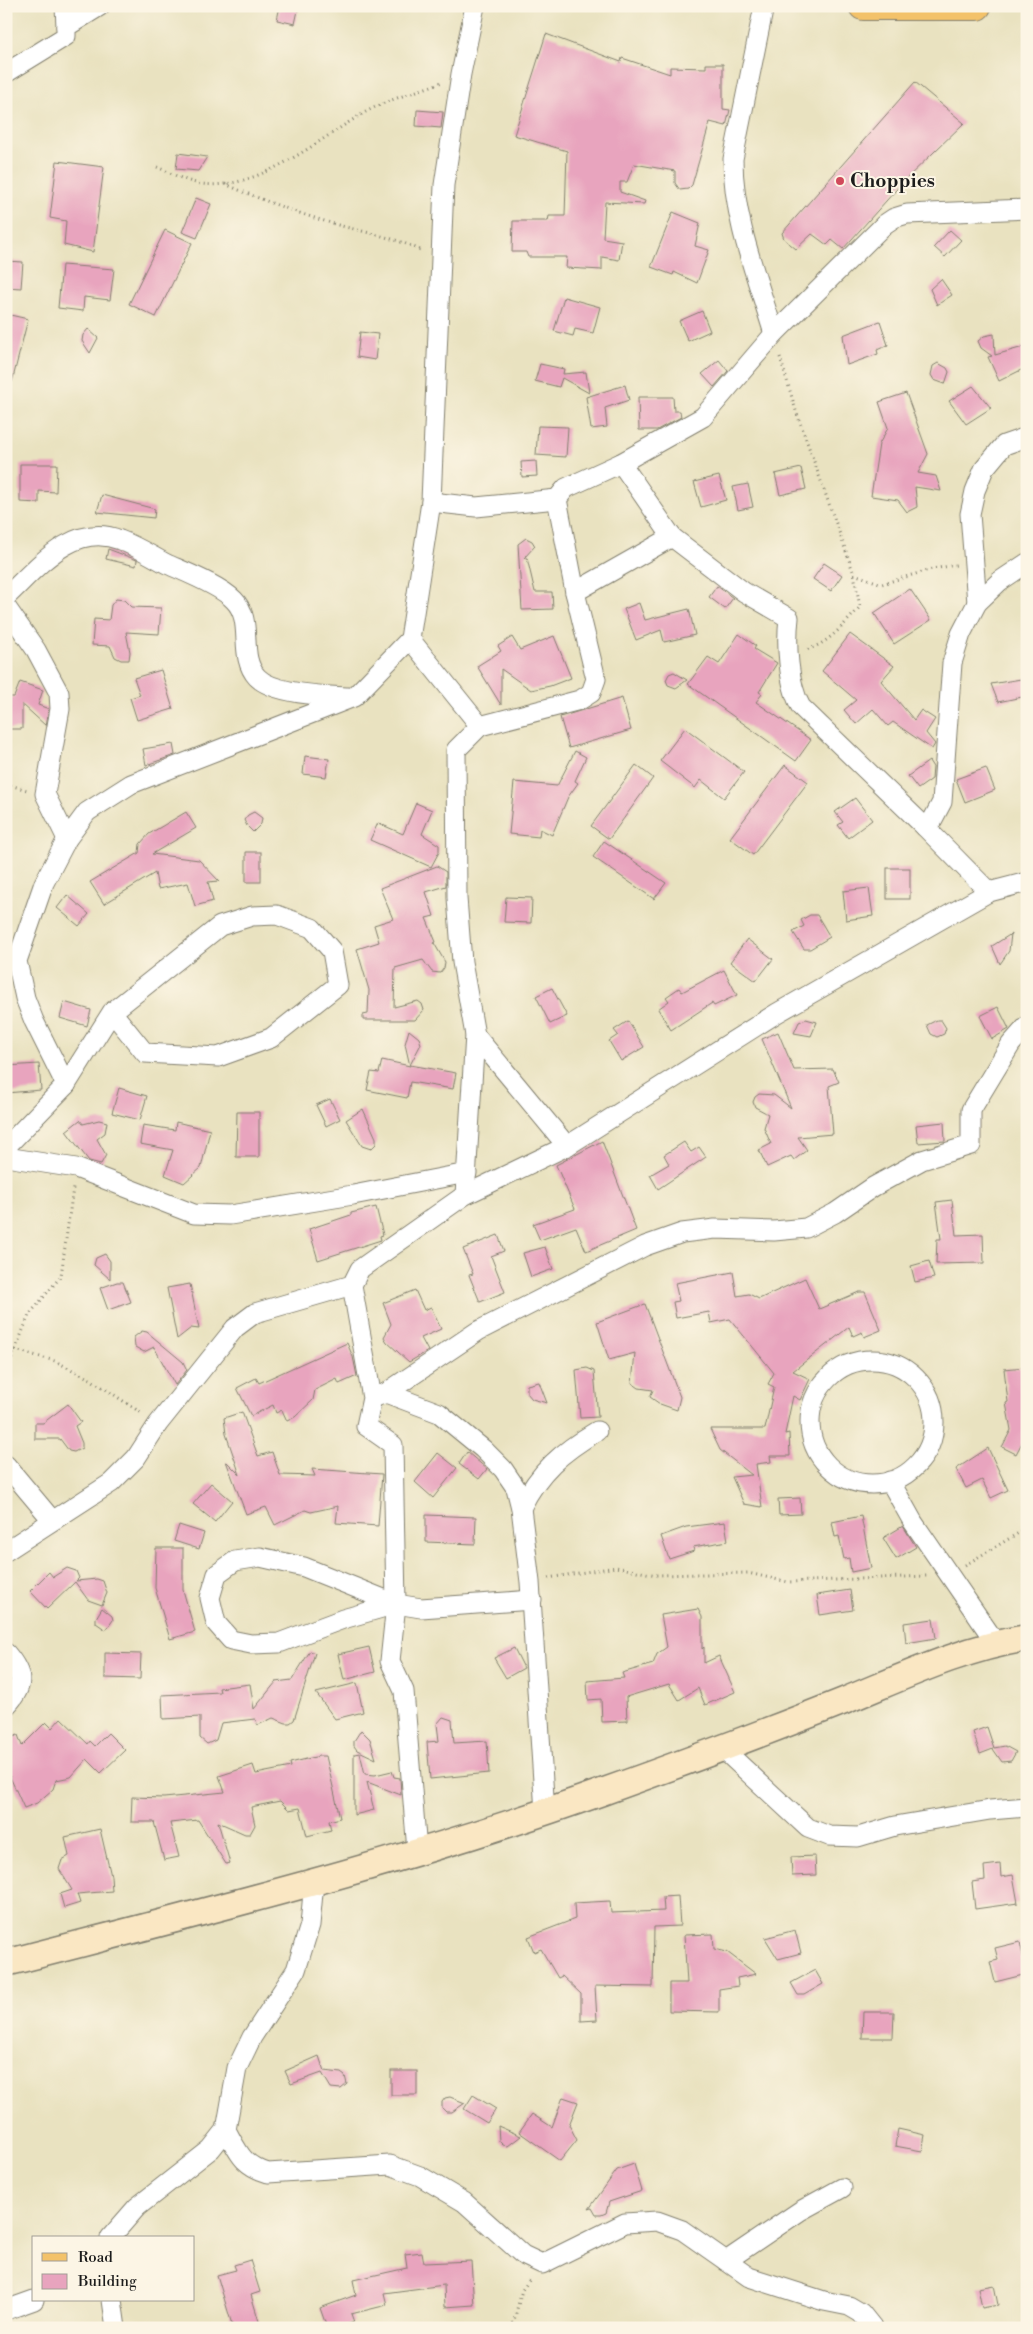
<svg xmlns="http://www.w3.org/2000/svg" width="1033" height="2334" font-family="'Libre Bodoni',serif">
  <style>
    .building { fill: #e8a4be }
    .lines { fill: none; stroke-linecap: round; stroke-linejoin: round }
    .street-casing { stroke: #827f6e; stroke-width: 21 }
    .secondary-casing { stroke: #827f6e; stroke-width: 29 }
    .primary-casing { stroke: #827f6e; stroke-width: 30 }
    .path { stroke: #827f6e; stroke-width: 3; stroke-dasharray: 1 4; stroke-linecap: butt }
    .street { stroke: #fff; stroke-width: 19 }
    .secondary { stroke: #fae7c3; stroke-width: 26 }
    .primary { stroke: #f3c26a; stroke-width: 28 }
    .poi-dot { fill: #d1495b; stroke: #fcf5e5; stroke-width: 2 }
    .labels { text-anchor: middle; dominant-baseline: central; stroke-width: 4; stroke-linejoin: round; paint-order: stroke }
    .poi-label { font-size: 19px; font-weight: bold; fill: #1c1c1c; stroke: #fcf5e5; text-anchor: start }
  </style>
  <rect width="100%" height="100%" fill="#fcf5e5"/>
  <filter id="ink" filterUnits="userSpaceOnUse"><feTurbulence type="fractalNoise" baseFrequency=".02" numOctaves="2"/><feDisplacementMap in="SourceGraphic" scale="10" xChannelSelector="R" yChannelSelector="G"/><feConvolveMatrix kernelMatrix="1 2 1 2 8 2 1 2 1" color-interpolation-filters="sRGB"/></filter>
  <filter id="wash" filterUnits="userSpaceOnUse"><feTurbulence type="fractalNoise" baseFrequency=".0096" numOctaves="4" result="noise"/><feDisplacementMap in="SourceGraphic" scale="20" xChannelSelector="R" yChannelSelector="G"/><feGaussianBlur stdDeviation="1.12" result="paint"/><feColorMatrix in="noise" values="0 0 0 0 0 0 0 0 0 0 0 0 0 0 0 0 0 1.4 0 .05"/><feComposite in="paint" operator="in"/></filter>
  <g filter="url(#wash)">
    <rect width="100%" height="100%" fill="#e9e2c0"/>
    <g id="blocks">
      <!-- building -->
      <g class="building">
        <path d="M280,6H299L295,24L277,20Z"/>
        <path d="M546,34L621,62L622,58L670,74V67L706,68V64H723V109L730,110L726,126L710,122L692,185L688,189L680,190L675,183V171L634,164L627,182H620V192L645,201L644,204L605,202L603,238L622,241L619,260L602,257V270L566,268L567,257H528L526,252H512L513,221H548L549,216H565L567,151L514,135Z"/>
        <path d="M915,82L964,123L904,181L843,249L832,240L827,245L812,234L796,249L784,239L782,233Z"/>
        <path d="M417,110L443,112L441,128L416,126Z"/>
        <path d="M178,153L207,157L198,171L176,169Z"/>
        <path d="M57,161L104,167L93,252L64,245L66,221L50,218Z"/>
        <path d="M196,198L211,204L197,238L182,232Z"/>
        <path d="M673,212L700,223L695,246L709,250L697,283L674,272L673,275L651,267Z"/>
        <path d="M165,230L192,243L156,317L129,304Z"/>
        <path d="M950,230L961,240L945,257L934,247Z"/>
        <path d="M6,261L23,262L21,288L6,287Z"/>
        <path d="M62,265L114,269L110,300L84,297L83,311L58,308Z"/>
        <path d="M941,279L952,295L937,305L930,289Z"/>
        <path d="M564,297L600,307L593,333L575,329L573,336L554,331Z"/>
        <path d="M702,311L710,331L688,341L679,321Z"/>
        <path d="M6,314L28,319L12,382L6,381Z"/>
        <path d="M880,321L888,345L877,350L878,354L847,365L843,335Z"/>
        <path d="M88,329L98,338L90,353L82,341L83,335Z"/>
        <path d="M360,332L378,334L375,360L357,357Z"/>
        <path d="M994,334L995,355L1027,346V367L999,381L988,357L992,356L981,348L978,341L984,336Z"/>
        <path d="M719,360L728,371L714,387L702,374Z"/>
        <path d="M938,363L947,368L949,372L945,384L934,380L931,375L933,366Z"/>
        <path d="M540,364L564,369L563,374L586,372L589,393L562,378L559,387L535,381Z"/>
        <path d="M625,385L629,400L605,408L607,427L591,429L586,397Z"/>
        <path d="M973,386L991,408L966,424L949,401Z"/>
        <path d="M906,393L928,454L918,473L936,476L941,491L915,487L917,507L907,512L898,500L871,496L879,444L888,428L879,402Z"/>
        <path d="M638,397H673L674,411H680L681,417L657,430H639Z"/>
        <path d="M538,426L568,427L566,457L536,455Z"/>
        <path d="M536,461L537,476L522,477L521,462Z"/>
        <path d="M20,464H57L56,492L39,491V503L20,502Z"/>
        <path d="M801,468L806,489L780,495L775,474Z"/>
        <path d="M719,476L726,500L701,507L694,482Z"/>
        <path d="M748,484L753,507L738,510L733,487Z"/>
        <path d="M102,495L155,509L154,518L97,512Z"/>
        <path d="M526,538L532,541L535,546L524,558H527L535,592H552L553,609L522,610L518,544Z"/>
        <path d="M108,549L137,560L136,566L106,559Z"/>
        <path d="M824,563L842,575L831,591L813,579Z"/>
        <path d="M717,586L733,598L725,609L709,597Z"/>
        <path d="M910,589L931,620L894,644L874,613Z"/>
        <path d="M116,599L124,600L131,607L161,608L159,634L126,632L130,652L129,660H121L115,657L110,646L92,645L94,619L109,620L111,605Z"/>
        <path d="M639,603L645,620L689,609L695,635L664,642L661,630L636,640L624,609Z"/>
        <path d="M739,634L756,646L754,649L777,663L759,692L762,694L756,702L811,740L796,761L688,684L708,657L719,664Z"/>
        <path d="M850,634L894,666L881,681L914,720L921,710L935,719L926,733L935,744L932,749L893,722L888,726L873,709L856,724L844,710L856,700L822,671Z"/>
        <path d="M554,636L571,678L550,686L531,690L501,669V705L477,666L501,651L498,646L512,637L520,650Z"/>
        <path d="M161,670L173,709L137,720L130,698L140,695L134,678Z"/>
        <path d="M674,672L687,680L676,688L668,685L666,680L669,674Z"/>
        <path d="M1027,678V696L998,702L991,684Z"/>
        <path d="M20,682L43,690L38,705L49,709L46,726L22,704V729H6V697H14Z"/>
        <path d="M622,698L631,730L569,748L560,717Z"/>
        <path d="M685,728L744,772L724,798L701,780L695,788L660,761Z"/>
        <path d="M173,744L175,755L146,765L143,749Z"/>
        <path d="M575,751L586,757L575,781L578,783L568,797L552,835L540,829L539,837L509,834L514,782L557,786Z"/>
        <path d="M305,756L329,759L326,777L303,774Z"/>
        <path d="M929,761L933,767L932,779L918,789L908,776Z"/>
        <path d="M636,765L653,778L609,839L591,826Z"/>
        <path d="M785,765L808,782L753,855L730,838Z"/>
        <path d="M986,768L995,790L965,802L956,779Z"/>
        <path d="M855,798L872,820L848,838L838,825L843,822L835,812Z"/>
        <path d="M416,803L432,810L422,834L439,845V852L431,867L370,840L378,823L403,834Z"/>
        <path d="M186,812L196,828L152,854L199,860L219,881L208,882L213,901L195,906L188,883L158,889L155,873L104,904L90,882L139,853L140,844L149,834Z"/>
        <path d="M254,812L262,818L261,824L253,832L247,826L244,820L248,815Z"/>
        <path d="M604,841L666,883L654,899L593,857Z"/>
        <rect x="246" y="852" width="15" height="30"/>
        <path d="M437,866L446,872V886L426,892L434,916L426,918L436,942L434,943L445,962L444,968L440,973L432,972L423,960L395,968L394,1007L418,1001L422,1004L424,1010L415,1020H363V1015L368,1014L369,990L357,949L379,942L374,925L393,919L380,888Z"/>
        <rect x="887" y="868" width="23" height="31"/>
        <path d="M869,888L873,916L846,920L843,891Z"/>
        <path d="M67,895L89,914L79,926L57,908Z"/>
        <path d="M506,897L532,898L531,923L504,922Z"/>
        <path d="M810,915H817L830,937L810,949H804L793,932L804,926L801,920Z"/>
        <path d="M1011,934L1009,951L1000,964L992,946Z"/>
        <path d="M747,939L773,959L756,981L730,962Z"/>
        <path d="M724,970L737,995L714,1006L712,1003L671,1030L658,1009L669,1001L666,997L679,988L682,992Z"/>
        <path d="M552,988L567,1016L550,1024L536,996Z"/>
        <path d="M64,1002L91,1010L87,1026L60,1018Z"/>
        <path d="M998,1007L1009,1029L992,1039L980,1016Z"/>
        <path d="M806,1019L817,1022L811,1036L794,1033L799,1022Z"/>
        <path d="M937,1020H941L946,1028L944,1034L937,1037L931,1034L927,1025Z"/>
        <path d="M628,1021L644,1047L621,1061L609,1041L618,1035L614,1030Z"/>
        <path d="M409,1030L419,1038L421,1044L410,1065L456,1073L453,1089L410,1082L407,1098L367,1090L371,1072L379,1073L382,1060L410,1066L405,1044Z"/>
        <path d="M778,1032L794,1070L833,1069L839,1082L829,1086L833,1134L798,1137L807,1150L794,1160L791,1156L767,1167L759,1150L771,1144L764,1128L768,1114L755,1107L753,1102L755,1097L759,1094L774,1095L791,1108L762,1039Z"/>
        <path d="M39,1064L41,1090L6,1093V1066Z"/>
        <path d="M119,1088L147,1096L140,1120L112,1113Z"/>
        <path d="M330,1099L340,1119L326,1126L316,1105Z"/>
        <path d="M363,1109L376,1138V1144L371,1149L362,1146L346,1120Z"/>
        <path d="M237,1112H259V1157H236Z"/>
        <path d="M80,1120L83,1124L99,1120L107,1122L105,1133L97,1139L106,1155L101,1164L89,1161L66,1131Z"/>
        <path d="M176,1122L210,1130L201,1168L184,1183L165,1175L173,1150L140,1144L143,1125L175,1130Z"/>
        <path d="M944,1122L945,1141L918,1143L916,1125Z"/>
        <path d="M602,1141L636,1230L586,1251L576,1227L540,1240L533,1224L575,1209L556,1165Z"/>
        <path d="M684,1142L691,1152L699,1147L706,1157L658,1189L650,1175L669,1164L664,1155Z"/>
        <path d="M952,1200L956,1235L983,1234L984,1263L936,1264L937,1239H941L936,1202Z"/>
        <path d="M376,1207L383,1235L380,1236L381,1240L318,1260L309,1229L351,1215V1213Z"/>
        <path d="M498,1235L504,1251L491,1256L505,1292L480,1302L469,1275L473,1274L463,1249Z"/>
        <path d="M545,1247L553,1269L531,1277L523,1253Z"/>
        <path d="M105,1254L110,1261V1279L94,1265L96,1258Z"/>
        <path d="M929,1261L934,1278L915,1282L911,1266Z"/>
        <path d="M733,1272L737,1296L749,1294L759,1299L805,1278L819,1309L859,1292H865L881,1330L864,1337L862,1332L853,1336L849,1327L793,1371L810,1379L800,1400L793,1396L785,1434L789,1433L790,1456H770L771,1462L756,1464L762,1507L744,1504L732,1477L752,1475L720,1450L710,1429H765L774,1387L768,1384L774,1373L730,1319L711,1323L709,1312L676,1318L673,1302L679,1301L675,1283Z"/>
        <path d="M117,1282H123L131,1302L108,1310L100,1288Z"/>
        <path d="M190,1284L199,1329L191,1328L177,1339L167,1288Z"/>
        <path d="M415,1290L424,1310L431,1307L441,1329L421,1338L428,1351L409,1362L387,1342L384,1337L391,1324L383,1303Z"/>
        <path d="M645,1304L680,1397L677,1410L660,1404L650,1397L653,1390L639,1388L632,1383L635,1353L609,1360L597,1322Z"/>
        <path d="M142,1331L147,1332L183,1362L187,1370L175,1385L154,1347L144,1352L135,1347L134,1337Z"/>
        <path d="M347,1343L353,1357L357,1376L339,1384L337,1379L315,1390L313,1400L295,1417L287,1421L282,1410L276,1413L273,1405L251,1416L237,1388L256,1378L259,1383Z"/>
        <path d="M1025,1367L1027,1433L1016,1454L1002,1447L1011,1430L1006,1403L1008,1402L1004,1369Z"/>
        <path d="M587,1368L594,1371L598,1417L580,1418L576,1370Z"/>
        <path d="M539,1382L547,1403L532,1399L527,1393V1385Z"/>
        <path d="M68,1404L81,1422L75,1426L82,1443V1448L74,1452L69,1451L60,1439H35V1423H43Z"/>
        <path d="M242,1412L258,1456L272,1452L280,1475L315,1476L312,1469L382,1474L378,1526L336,1523L338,1506L311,1512L305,1510L275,1525L266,1507L246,1514L226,1461L240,1475L226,1434L224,1418Z"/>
        <path d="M988,1448L1008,1490L991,1498L982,1480L966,1488L956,1469Z"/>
        <path d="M467,1452L487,1469L479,1479L459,1464Z"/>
        <path d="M438,1453L457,1468L433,1498L415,1482Z"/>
        <path d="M211,1483L232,1501L215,1522L193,1504Z"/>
        <path d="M800,1498L801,1514L779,1515L778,1499Z"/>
        <path d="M426,1515L476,1517L475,1544L426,1542Z"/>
        <path d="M861,1516L871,1568L851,1572L849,1558L844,1559L839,1536L835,1537L832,1522Z"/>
        <path d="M725,1522L728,1541L693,1547L694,1551L669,1559L661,1536L686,1527Z"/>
        <path d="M179,1525L204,1533L199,1549L174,1541Z"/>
        <path d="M903,1526L916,1547L896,1559L883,1538Z"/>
        <path d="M156,1548H183V1590L195,1632L170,1639L155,1588Z"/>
        <path d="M67,1568L76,1571L79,1578L76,1581L97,1579L103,1581L107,1593L102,1605L88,1600L75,1582L47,1609L30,1591L49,1572L53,1577Z"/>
        <path d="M850,1590L853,1610L820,1615L817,1595Z"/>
        <path d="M102,1608L112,1616L113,1620L106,1630L96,1623V1618Z"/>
        <path d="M698,1609L702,1617V1649L704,1647V1663L719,1656L735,1692L705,1705L698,1688L679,1700L669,1684L626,1697L627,1721L602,1722L601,1699L588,1700L587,1681L624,1678L622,1673L653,1664L657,1654L667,1647L661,1615Z"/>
        <path d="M933,1619L936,1638L906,1643L904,1623Z"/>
        <path d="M369,1647L375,1672L344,1680L338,1654Z"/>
        <path d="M514,1648L524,1668L506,1678L494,1658Z"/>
        <path d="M310,1651L315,1653L294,1720L290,1723H286L273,1718L258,1725L255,1719L221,1723L216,1740L207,1744L200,1738V1717L163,1719L162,1695L220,1692L219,1688L250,1684L254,1709L276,1682L292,1680Z"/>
        <path d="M105,1653L141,1654L140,1679L105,1678Z"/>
        <path d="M357,1683L363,1712L335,1719L316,1693Z"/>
        <path d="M443,1717L452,1720L454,1743L487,1741L489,1773L430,1779L427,1742L439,1741L437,1724Z"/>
        <path d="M61,1718L88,1744L90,1741L95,1746L108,1733L125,1750L101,1773L87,1759L71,1777L56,1780L53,1789L37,1803L24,1808L6,1768V1740L18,1735L22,1746L46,1722L52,1728Z"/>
        <path d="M987,1727L994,1748L1005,1746L1016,1752L1011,1761L1002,1762L993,1749L980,1754L973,1732Z"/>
        <path d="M361,1730L370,1739L376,1759L357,1750L354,1746V1741Z"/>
        <path d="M360,1753L365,1774L375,1775L392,1771L394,1777L400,1778L401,1795L367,1782L374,1810L354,1815V1754Z"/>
        <path d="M319,1756H326L340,1818L329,1821L331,1830L307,1836L300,1808L289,1810L280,1801L251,1807L255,1825L250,1834H245L218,1822L230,1863L226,1864L198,1820L170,1823L179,1857L164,1860L154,1822H131L132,1797L164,1798L225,1792L219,1776L253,1765L256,1774L291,1767L290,1763Z"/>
        <path d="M100,1829L111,1876L112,1891L77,1894L80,1903L64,1908L60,1894L72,1890L59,1869L62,1860L69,1856L65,1837Z"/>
        <path d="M815,1856L816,1875L792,1876L791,1857Z"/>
        <path d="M1000,1864L1001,1877L1013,1875L1018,1903L975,1909L972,1882L985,1880L984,1866Z"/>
        <path d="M678,1896L680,1926L654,1927L653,1987L595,1986L597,2020L581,2021V1994L562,1976L558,1978L541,1949L534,1952L528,1937L575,1919L574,1903L610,1901L611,1913L664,1911L663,1897Z"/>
        <path d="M795,1930L801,1953L778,1959L765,1938Z"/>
        <path d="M713,1934L714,1949L727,1952L756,1974L737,1978L738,1986L719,1989V2012L669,2011V1983H687L684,1935Z"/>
        <path d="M1020,1942L1027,1974L995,1982L990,1962L998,1960L995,1948Z"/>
        <path d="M815,1970L823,1984L804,1995H798L791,1983Z"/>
        <path d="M863,2012H894L893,2038H862Z"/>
        <path d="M319,2056L324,2071L341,2073L345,2076L347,2084L341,2089L331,2088L322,2073L291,2084L285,2071Z"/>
        <rect x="391" y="2071" width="26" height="24"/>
        <path d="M473,2095L496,2109L487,2123L464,2109Z"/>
        <path d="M450,2097L465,2103L452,2112H446L442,2108V2102L445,2098Z"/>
        <path d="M563,2097L578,2102L569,2125L577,2140L560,2161L519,2132L532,2114L552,2127Z"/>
        <path d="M498,2126L521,2136L508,2146L503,2145L499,2141Z"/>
        <path d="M898,2129L925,2135L922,2151L895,2146Z"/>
        <path d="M634,2164L642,2191L609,2202L606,2213L601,2215H596L592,2208L589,2209L617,2170Z"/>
        <path d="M422,2252L424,2263L471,2261L474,2305L445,2307L444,2285L384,2293L387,2305L351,2314L354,2322L338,2328H327L320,2308L356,2295L353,2280L407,2268L405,2254Z"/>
        <path d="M250,2260L260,2292L251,2295L261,2328H233L217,2275L236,2270L234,2265Z"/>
        <path d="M994,2285L998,2305L982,2308L978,2288Z"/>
      </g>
    </g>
  </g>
  <g filter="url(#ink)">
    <use href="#blocks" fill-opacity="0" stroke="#827f6e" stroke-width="1"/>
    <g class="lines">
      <!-- street casing -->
      <g class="street-casing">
        <g id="street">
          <path d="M65,6L66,27"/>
          <path d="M764,6L733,159C733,219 757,277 774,334"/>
          <path d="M6,73L66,36V27L100,6"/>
          <path d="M431,502L476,507L557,499L566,488L621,463L703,417L774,334L885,224L894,218L907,214L1027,209"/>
          <path d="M672,537L744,592L789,618C786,642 788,685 801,707L925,827L989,892"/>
          <path d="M575,592L672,537L621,463"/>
          <path d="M6,597C37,568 73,521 120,540C136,546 152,556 167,564C185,572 221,586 234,600C255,621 237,655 257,677C273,694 326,696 348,697"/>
          <path d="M977,603L970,514L975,491L984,469L1004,445L1027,437"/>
          <path d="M6,607L36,650L59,693L60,709L45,794L67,839"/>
          <path d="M480,726L580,700L591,693L596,679L575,592L557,499"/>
          <path d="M925,827L933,819L942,802L952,663L961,634L977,603L1000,581L1027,563"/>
          <path d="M475,1035L567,1146"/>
          <path d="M66,1085L112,1012L220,926L252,916L277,915L312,928L332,951L338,985L271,1038L218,1057L145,1053L112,1012"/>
          <path d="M6,1147L66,1085L34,1021L25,998L17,961L44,883L67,839L87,812L131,784L354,697L410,639"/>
          <path d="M6,1157L76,1168L194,1214L230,1215L353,1195L467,1173"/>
          <path d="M465,1195L475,1035L462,962L457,898L456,750L480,726L410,639L431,502L444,185L461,74L475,6"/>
          <path d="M352,1285L372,1398L366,1426L393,1445L396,1604L390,1661L404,1691L417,1851"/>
          <circle cx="872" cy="1422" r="62"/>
          <path d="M386,1393L478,1331L645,1246L682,1233L715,1229L774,1231L806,1228L835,1213L873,1187L922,1160L971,1145V1110L1011,1044L1027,1026"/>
          <path d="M378,1396L386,1393L439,1413L483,1449L503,1469L516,1488L521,1508L530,1582L545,1812"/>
          <path d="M6,1465L52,1520"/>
          <path d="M890,1481L913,1522L996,1643"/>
          <path d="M521,1508C539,1471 562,1452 597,1431"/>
          <path d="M6,1551L111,1483L136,1458L158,1424L235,1328L255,1313L352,1285L360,1269L465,1195L567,1146L777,1013L989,892L1027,882"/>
          <path d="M396,1604L343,1619L279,1643L251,1644L231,1640L216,1623L210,1598L217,1574L235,1561L260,1557L304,1567L396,1604L421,1608L532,1600"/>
          <path d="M6,1653C24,1674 25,1686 6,1706"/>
          <path d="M723,1749L808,1828L829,1836L858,1837L895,1826L990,1810L1027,1807"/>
          <path d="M226,2130C239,2153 242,2165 268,2173L390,2165L420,2176L464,2202L523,2255L542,2264L625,2223L657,2221L682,2230L749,2277L824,2301L849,2306L861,2313L873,2328"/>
          <path d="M110,2238L137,2207L211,2149L226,2130L237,2068L252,2037L296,1970L310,1925L314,1882"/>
          <path d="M726,2261L800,2211L842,2188"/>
          <path d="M112,2300L116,2328"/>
          <path d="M6,2310L34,2300"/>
        </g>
      </g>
      <!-- secondary casing -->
      <g class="secondary-casing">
        <path id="secondary" d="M6,1963C206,1911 407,1862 602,1792C683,1763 764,1733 844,1701C903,1677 963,1648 1027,1638"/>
      </g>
      <!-- primary casing -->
      <g class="primary-casing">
        <path id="primary" d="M863,6H977"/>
      </g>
      <!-- path -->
      <g class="path">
        <path d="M157,167C169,172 183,180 196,183C255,195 317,140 364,113C388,99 417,92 442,82"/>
        <path d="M225,184C262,200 299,214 338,225C368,233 394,237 422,251"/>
        <path d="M780,357L796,411L854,574L860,607C844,624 830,643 806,650"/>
        <path d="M854,574L882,584L932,569L956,565"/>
        <path d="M6,784L27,790"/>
        <path d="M15,1350L55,1361L90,1379L143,1414"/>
        <path d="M6,1367L10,1363L29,1315L61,1276L73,1188"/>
        <path d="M965,1565L1027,1528"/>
        <path d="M548,1578L616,1567L656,1575L748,1573L788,1582L927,1576"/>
        <path d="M512,2328L522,2290L531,2278"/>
      </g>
      <!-- street -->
      <use href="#street" class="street"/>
      <!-- secondary -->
      <use href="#secondary" class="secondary"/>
      <!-- primary -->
      <use href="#primary" class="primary"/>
    </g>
  </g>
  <!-- markers -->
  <circle class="poi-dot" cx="840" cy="181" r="5"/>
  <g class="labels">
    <!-- poi labels -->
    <g class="poi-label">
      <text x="850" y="181">Choppies</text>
    </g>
  </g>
  <!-- margin -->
  <rect width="1033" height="2334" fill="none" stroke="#fcf5e5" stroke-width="25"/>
  <!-- legend -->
  <rect x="32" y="2236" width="162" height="65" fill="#fcf5e5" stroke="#a29e95"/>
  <rect x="42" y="2253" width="25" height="8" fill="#f3c26a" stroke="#a29e95"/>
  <text x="78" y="2262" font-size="15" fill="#1c1c1c">Road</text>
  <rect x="42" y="2274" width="25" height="15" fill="#e8a4be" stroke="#a29e95"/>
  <text x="78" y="2286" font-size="15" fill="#1c1c1c">Building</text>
</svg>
